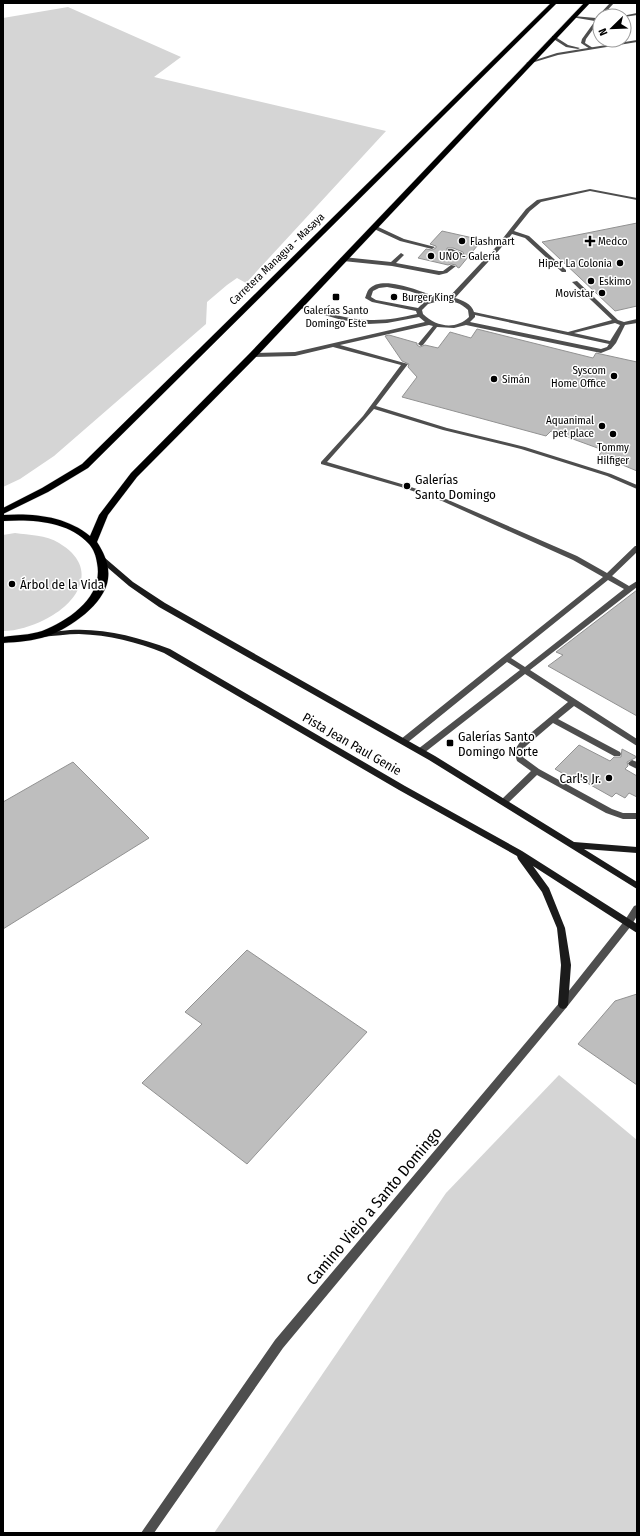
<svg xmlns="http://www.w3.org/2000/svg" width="640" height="1536" font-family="'Fira Sans Condensed',sans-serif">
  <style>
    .green { fill: #d5d5d5 }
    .building { fill: #bebebe; stroke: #929292; fill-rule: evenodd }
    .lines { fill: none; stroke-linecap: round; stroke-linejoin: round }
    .trunk-casing { stroke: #dbdbdb; stroke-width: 1 }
    .service { fill: #4e4e4e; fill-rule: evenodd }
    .minor { fill: #4e4e4e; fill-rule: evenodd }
    .tertiary { fill: #4e4e4e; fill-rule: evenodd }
    .secondary { fill: #1b1b1b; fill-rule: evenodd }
    .trunk { fill: #000; fill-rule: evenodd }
    .poi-dot { fill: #000; stroke: #fff; stroke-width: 1.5 }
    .labels { text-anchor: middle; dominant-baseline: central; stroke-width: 3; stroke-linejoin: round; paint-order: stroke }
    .far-poi-label { font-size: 11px; fill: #000; stroke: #fff; text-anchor: start }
    .far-street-label { font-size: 11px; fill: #000; stroke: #fff }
    .poi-label { font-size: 13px; fill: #000; stroke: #fff; text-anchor: start }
    .street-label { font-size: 13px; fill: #000; stroke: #fff }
    .near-street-label { font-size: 16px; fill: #000; stroke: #fff }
  </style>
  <rect width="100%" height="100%" fill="#fff"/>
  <!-- green -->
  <g class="green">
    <path d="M68,7L181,57L154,77L386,131L246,283L237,278L227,285L207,302L206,324L54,456L20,479L3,487V18Z"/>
    <path d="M15,533C29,535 46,535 59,543C101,568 78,604 44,620C32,626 17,631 3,631V535Z"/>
    <path d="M559,1075L637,1140V1533H214L446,1193Z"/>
  </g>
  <!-- building -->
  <g class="building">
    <path d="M637,223V306L615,311L542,242Z"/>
    <path d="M442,231L482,240L459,268L457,267L456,265L451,264L448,265L418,258L426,249L432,250L436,248V246L430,244ZM447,248H453L463,252L465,258L458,259L457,256L447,252Z"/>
    <path d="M477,329L593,358L596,353L637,362V471L599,455L603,450L551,431L546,436L402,397L417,377L408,367L409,364L402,361L385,336L389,335L417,343V345L420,347L425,345L438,348L450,332L471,338Z"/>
    <path d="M637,590V716L548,666L563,655L556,652Z"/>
    <path d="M579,745L610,761L614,757H621L622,749L637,757L627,762L628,766L625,769L637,776V797L629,793L625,798L616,793L612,797L580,779L578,782L555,769Z"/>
    <path d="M73,762L149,838L3,929V802Z"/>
    <path d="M247,950L367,1032L247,1164L142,1083L202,1024L185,1012Z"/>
    <path d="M637,994V1085L578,1044L615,1001Z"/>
  </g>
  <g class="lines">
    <!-- trunk casing -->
    <g class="trunk-casing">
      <g id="trunk">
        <path d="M551,3H557L88,468L48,492L3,514V508L42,488L82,464Z"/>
        <path d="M584,3H590L256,357L137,477L108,515L97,542C104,553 110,565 108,579C105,604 70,628 48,636C33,641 18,642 3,643V637C16,635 30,635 42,631C70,620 104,596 97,563C96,556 94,550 89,544C69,521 31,519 3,521V515C33,513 66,516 90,536L99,515L131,473L250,353Z"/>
      </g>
    </g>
    <!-- service -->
    <g class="service">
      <path d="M610,3H614L602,16H600V21H599L586,39L585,43L593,48L590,49L581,43L582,39L595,21L571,17L573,16L596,18Z"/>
      <path d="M637,13V15L624,17V16H622Z"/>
      <path d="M590,189L637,198V200L590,191L541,202L530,211L514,231L529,236L566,270V272H562L525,238L512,234L500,249L455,298C462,300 472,304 474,312L568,332L612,320L572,282L577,281L618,320L624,322L637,319V323L625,325L616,343L611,349L601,353L466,325L454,328L437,327L423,345L421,346L418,344L433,326L429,325L340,345L408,364L376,406L447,428L525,447L611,474L637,485V489L607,476L521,449L443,430L374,409L327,462L405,485L446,499L577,556L607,573L635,546H637V552L612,576L629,586L637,581V587L530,670L637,739V746L574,706L558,719L620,752L621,754L620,756H614L553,723L526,746L522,751L524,758L539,769L612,809L623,813H637V819H623L606,813L537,775L507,804H501L500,802L501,800L531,771L517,761L514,751L520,742L568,702L525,674L424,753H418L417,751L418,749L520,670L507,662L407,743H401L400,741L401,739L603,577L573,560L442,501L401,487L321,464V462L363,416L401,365L333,347L295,356L253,357L250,355L253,353L295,352L425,322L419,317L387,323L368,324L342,320L296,307L299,305C324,311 349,321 374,320C389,320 403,317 417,314L416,311L372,302L365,298C366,296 367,291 369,289C382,274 422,292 437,297C441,298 445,297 449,297L496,247L526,209L537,200ZM387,287L409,291L433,299L424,302L418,308L376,300L371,297L373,291L379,288ZM439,301C450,300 460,302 468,310L469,317C456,330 436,327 423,314L422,310L428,304ZM475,315L609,344L607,347L601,349L470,322L475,317ZM615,323L620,325L610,341L574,333ZM608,580L624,589L525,667L511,658Z"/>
      <path d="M374,225L404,239L435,247L432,249L400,241L372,228L371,227Z"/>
      <path d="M448,249H452L462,253L464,257L459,258L458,255L448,251Z"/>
      <path d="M401,253L404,255L396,263L439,271H443L451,265L456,266L447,273L439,275L392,266L343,261L340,259L343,257L391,262Z"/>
      <path d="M632,760L637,762V769L629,765L628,763Z"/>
    </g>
    <!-- minor -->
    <g class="minor">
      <path d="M552,36H554L568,45L580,48L578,49L566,47L552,38Z"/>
      <path d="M637,40V42L558,55L528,64L526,63L557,53Z"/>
    </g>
    <!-- tertiary -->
    <path class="tertiary" d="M637,905V916L631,926L566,1008L283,1348L154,1533H141L275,1340L560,1002L625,920L634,906Z"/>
    <!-- secondary -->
    <g class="secondary">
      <path d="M101,558H105L133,582L165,603L435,756L574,842L637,847V853L584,849L637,882V889L429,760L159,607L129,586L101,562L100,560Z"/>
      <path d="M70,630C104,628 138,637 170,649L405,786L522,851L637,924V933L533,866L549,888L565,928L571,965L568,1005L566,1008L563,1009L560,1008L558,1005L561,965L557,928L542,892L518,859L517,856L399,790L164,653C137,642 109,635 79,634C67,634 54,636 42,637L38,635L42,633Z"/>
    </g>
    <!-- trunk -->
    <use href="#trunk" class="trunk"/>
  </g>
  <!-- markers -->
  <g class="poi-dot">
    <circle cx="462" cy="241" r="4"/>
    <path d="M588 235h4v4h4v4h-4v4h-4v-4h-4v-4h4z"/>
    <circle cx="431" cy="256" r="4"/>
    <circle cx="620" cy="263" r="4"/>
    <circle cx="591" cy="281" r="4"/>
    <circle cx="602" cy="293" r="4"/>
    <rect x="332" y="293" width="8" height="8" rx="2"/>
    <circle cx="394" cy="297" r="4"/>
    <circle cx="614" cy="376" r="4"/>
    <circle cx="494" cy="379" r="4"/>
    <circle cx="602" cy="426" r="4"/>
    <circle cx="613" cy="434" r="4"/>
    <circle cx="407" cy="486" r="4"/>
    <circle cx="12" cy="584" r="4"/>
    <rect x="446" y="739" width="8" height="8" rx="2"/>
    <circle cx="609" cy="778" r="4"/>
  </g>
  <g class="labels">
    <!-- far-poi labels -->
    <g class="far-poi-label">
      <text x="470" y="241">Flashmart</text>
      <text x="598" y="241">Medco</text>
      <text x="439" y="256">UNO - Galería</text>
      <text x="612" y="263" text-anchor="end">Hiper La Colonia</text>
      <text x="599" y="281">Eskimo</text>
      <text x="594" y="293" text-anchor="end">Movistar</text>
      <text x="402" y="297">Burger King</text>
      <text x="336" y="310" text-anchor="middle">Galerías Santo<tspan x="336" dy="13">Domingo Este</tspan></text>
      <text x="606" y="370" text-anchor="end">Syscom<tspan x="606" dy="13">Home Office</tspan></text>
      <text x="502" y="379">Simán</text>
      <text x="594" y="420" text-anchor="end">Aquanimal<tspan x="594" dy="13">pet place</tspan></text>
      <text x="613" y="447" text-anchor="middle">Tommy<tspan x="613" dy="13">Hilfiger</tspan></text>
    </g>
    <!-- far-street labels -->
    <g class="far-street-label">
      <text transform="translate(277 259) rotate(-44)">Carretera Managua - Masaya</text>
    </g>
    <!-- poi labels -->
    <g class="poi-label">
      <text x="415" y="479">Galerías<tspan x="415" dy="15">Santo Domingo</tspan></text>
      <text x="20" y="584">Árbol de la Vida</text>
      <text x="458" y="736">Galerías Santo<tspan x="458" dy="15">Domingo Norte</tspan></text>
      <text x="601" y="778" text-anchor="end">Carl's Jr.</text>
    </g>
    <!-- street labels -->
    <g class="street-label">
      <text transform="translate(352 744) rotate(30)">Pista Jean Paul Genie</text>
    </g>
    <!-- near-street labels -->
    <g class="near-street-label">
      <text transform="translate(374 1206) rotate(-50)">Camino Viejo a Santo Domingo</text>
    </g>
  </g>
  <!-- border -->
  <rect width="640" height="1536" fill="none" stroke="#000000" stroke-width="8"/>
  <!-- north arrow -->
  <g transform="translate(612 28) rotate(247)"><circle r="19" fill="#ffffff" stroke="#999999"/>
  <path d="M0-3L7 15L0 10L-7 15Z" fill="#000000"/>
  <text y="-6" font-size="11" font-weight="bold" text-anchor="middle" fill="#000000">N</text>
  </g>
</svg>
